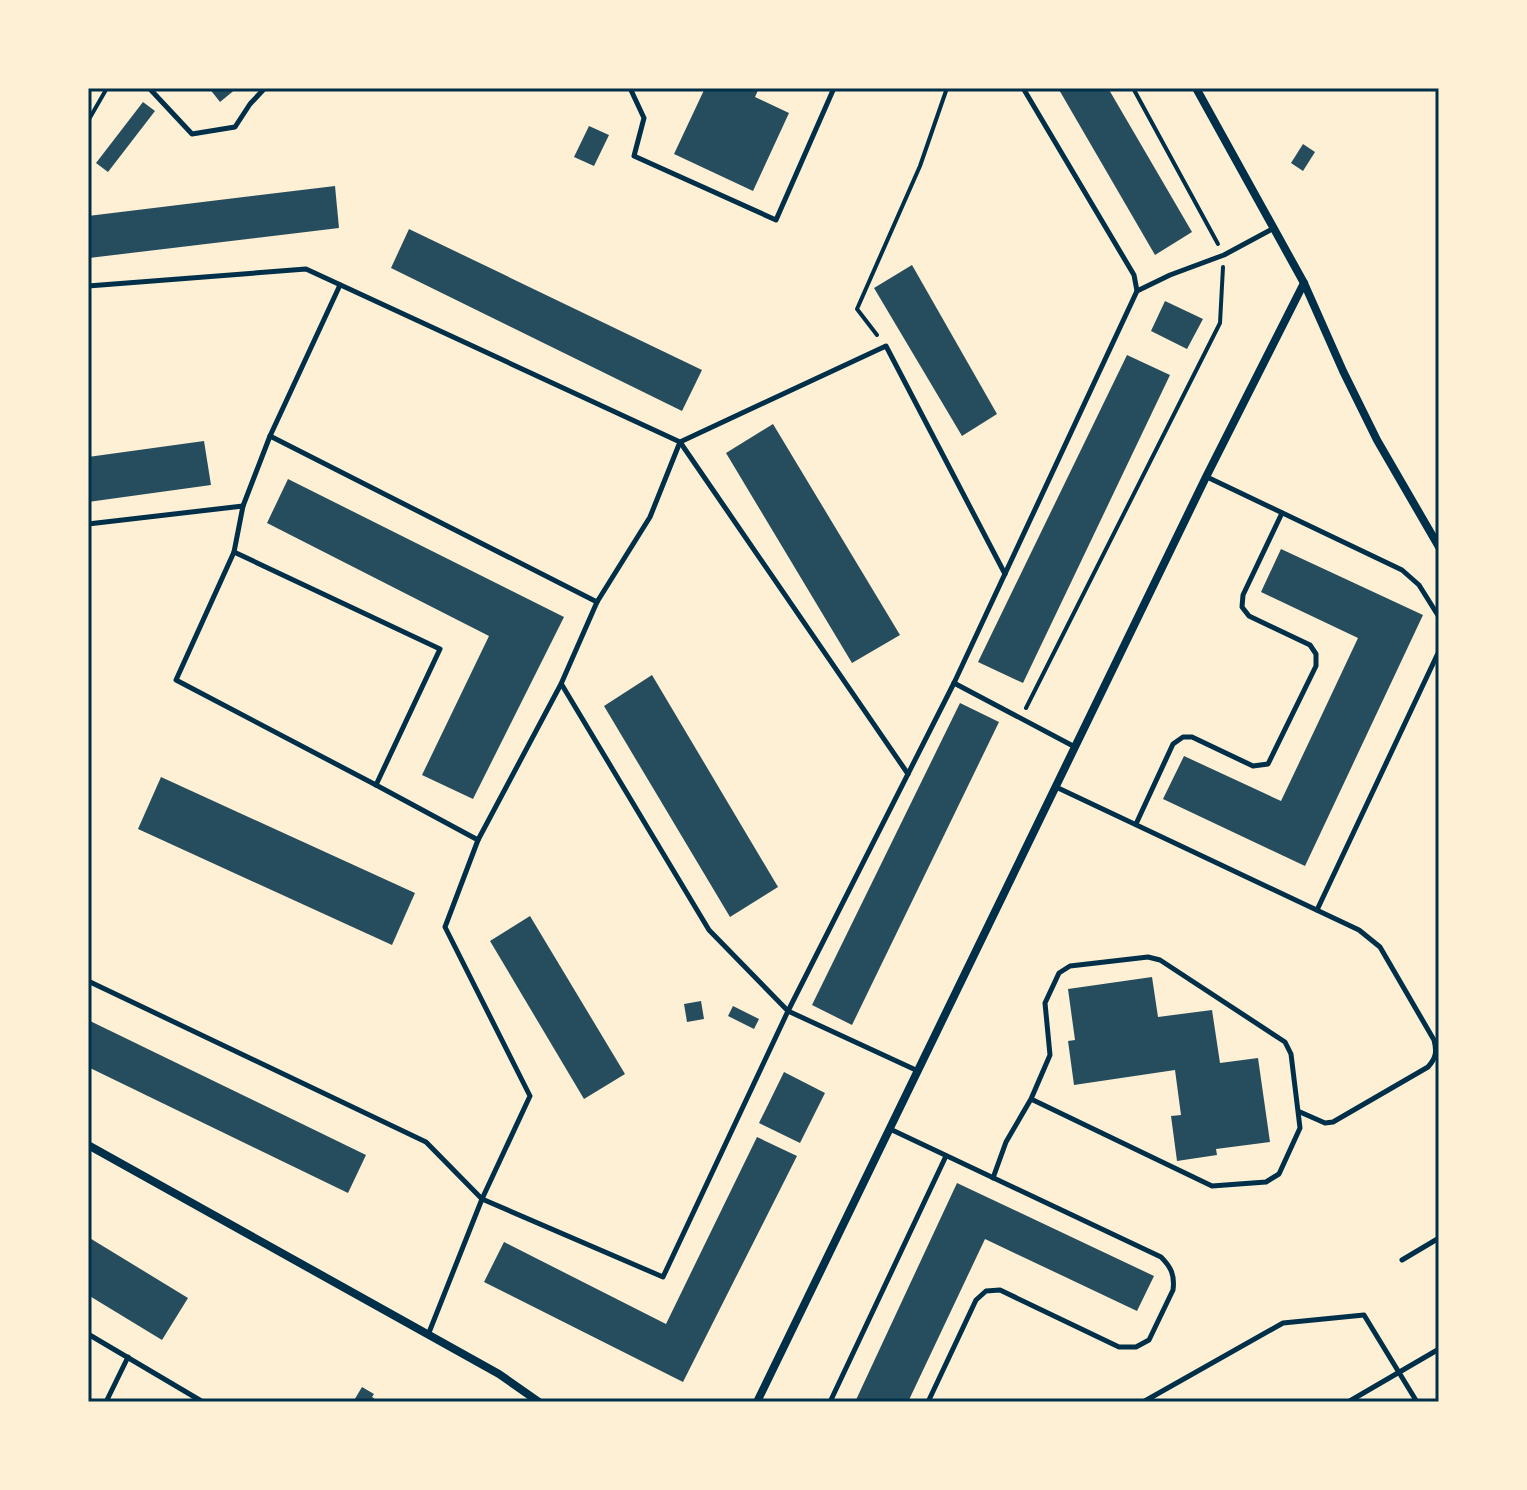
<svg xmlns="http://www.w3.org/2000/svg" width="1527" height="1490" font-family="'PT Serif',serif">
  <style>
    .building { fill: #264d5e }
    .lines { fill: none; stroke-linecap: round; stroke-linejoin: round }
    .path { stroke: #003049; stroke-width: 4 }
    .service { stroke: #003049; stroke-width: 5 }
    .minor { stroke: #003049; stroke-width: 8 }
    .neatline { fill: none; stroke: #003049; stroke-width: 3 }
  </style>
  <rect width="100%" height="100%" fill="#fdf0d5"/>
  <!-- building -->
  <g class="building">
    <path d="M209,88H237L220,102Z"/>
    <path d="M705,88H759L755,97L789,113L753,191L674,154Z"/>
    <path d="M1058,88H1108L1192,232L1155,255Z"/>
    <path d="M143,102L155,111L108,172L96,163Z"/>
    <path d="M589,126L609,135L594,166L574,157Z"/>
    <path d="M1303,144L1315,152L1303,171L1291,163Z"/>
    <path d="M335,186L339,228L89,258L88,216Z"/>
    <path d="M409,229L702,370L682,411L391,268Z"/>
    <path d="M912,265L997,414L962,436L874,288Z"/>
    <path d="M1165,301L1203,319L1187,349L1151,331Z"/>
    <path d="M1127,355L1170,375L1023,683L978,662Z"/>
    <path d="M773,424L900,635L852,663L726,453Z"/>
    <path d="M204,441L211,485L88,502V457Z"/>
    <path d="M288,479L564,617L473,799L422,775L489,636L267,523Z"/>
    <path d="M1281,549L1423,615L1305,866L1163,799L1184,756L1281,801L1318,723L1358,638L1261,592Z"/>
    <path d="M652,675L778,887L730,917L604,706Z"/>
    <path d="M960,703L999,722L852,1025L812,1005Z"/>
    <path d="M161,777L415,893L392,945L138,829Z"/>
    <path d="M530,916L625,1074L584,1099L490,941Z"/>
    <path d="M1152,977L1158,1017L1212,1010L1220,1063L1258,1058L1270,1142L1216,1149L1217,1155L1177,1161L1171,1116L1181,1115L1175,1070L1074,1085L1068,1041L1075,1040L1068,989Z"/>
    <path d="M701,1001L704,1019L687,1022L684,1004Z"/>
    <path d="M733,1006L759,1019L754,1029L728,1016Z"/>
    <path d="M88,1020L366,1155L348,1193L88,1067Z"/>
    <path d="M784,1072L825,1093L800,1143L759,1123Z"/>
    <path d="M757,1137L797,1156L683,1382L484,1282L504,1242L666,1324Z"/>
    <path d="M957,1183L1154,1276L1137,1311L985,1239L908,1402H855Z"/>
    <path d="M88,1237L188,1298L162,1340L88,1295Z"/>
    <path d="M362,1387L374,1394L372,1397L379,1402H353Z"/>
  </g>
  <g class="lines">
    <!-- path -->
    <g class="path">
      <path d="M1133,88L1218,244"/>
      <path d="M88,121L107,88"/>
      <path d="M877,335L857,309L920,166L947,88"/>
      <path d="M1026,708L1220,323L1223,267"/>
    </g>
    <!-- service -->
    <g class="service">
      <path d="M149,88L192,134L235,127L250,104L265,88"/>
      <path d="M630,88L644,118L634,156L776,220L834,88"/>
      <path d="M88,286L306,269L680,442L650,517L597,602L561,684L478,840L376,785L440,649L234,552L243,506L88,524"/>
      <path d="M1137,291L1170,275L1224,255L1274,228"/>
      <path d="M270,436L597,602"/>
      <path d="M1207,477L1402,570L1419,585L1439,617"/>
      <path d="M243,506L270,436L340,285"/>
      <path d="M234,552L176,680L376,785"/>
      <path d="M954,683L1075,747"/>
      <path d="M562,685L709,930L788,1011L918,1071"/>
      <path d="M908,774L680,442L886,346L1005,574"/>
      <path d="M1056,787L1359,930L1380,947L1434,1040C1437,1052 1436,1058 1428,1067L1333,1122L1325,1123L1300,1112"/>
      <path d="M1136,824L1173,744L1183,737H1192L1253,766L1268,764L1316,666V654L1310,645L1249,616L1242,607L1243,595L1282,513"/>
      <path d="M1317,910L1439,651"/>
      <path d="M88,981L426,1142L482,1199L663,1277L788,1011L954,683L1137,291L1134,275L1023,88"/>
      <path d="M890,1129L1161,1257C1171,1267 1175,1275 1173,1290L1149,1340L1136,1347H1119L1000,1290L986,1291L976,1300L928,1402"/>
      <path d="M993,1178L1006,1142L1031,1099L1212,1186L1266,1182L1279,1174L1300,1128L1291,1054L1285,1042L1160,960L1148,957L1070,966L1059,973L1045,1003L1050,1055L1031,1099"/>
      <path d="M1402,1260L1439,1238"/>
      <path d="M88,1334L203,1402"/>
      <path d="M428,1335L482,1199L530,1096L445,927L478,840"/>
      <path d="M106,1402L128,1357"/>
      <path d="M830,1402L946,1156"/>
      <path d="M1143,1402L1283,1323L1364,1315L1417,1402"/>
      <path d="M1348,1402L1439,1349"/>
    </g>
    <!-- minor -->
    <g class="minor">
      <path d="M1196,88L1304,283L1343,371L1377,440L1439,547"/>
      <path d="M88,1145L499,1374L539,1402"/>
      <path d="M757,1402L1206,477L1304,283"/>
    </g>
  </g>
  <!-- border -->
  <rect width="1527" height="1490" fill="none" stroke="#fdf0d5" stroke-width="180"/>
  <rect x="90" y="90" width="1347" height="1310" class="neatline"/>
</svg>
